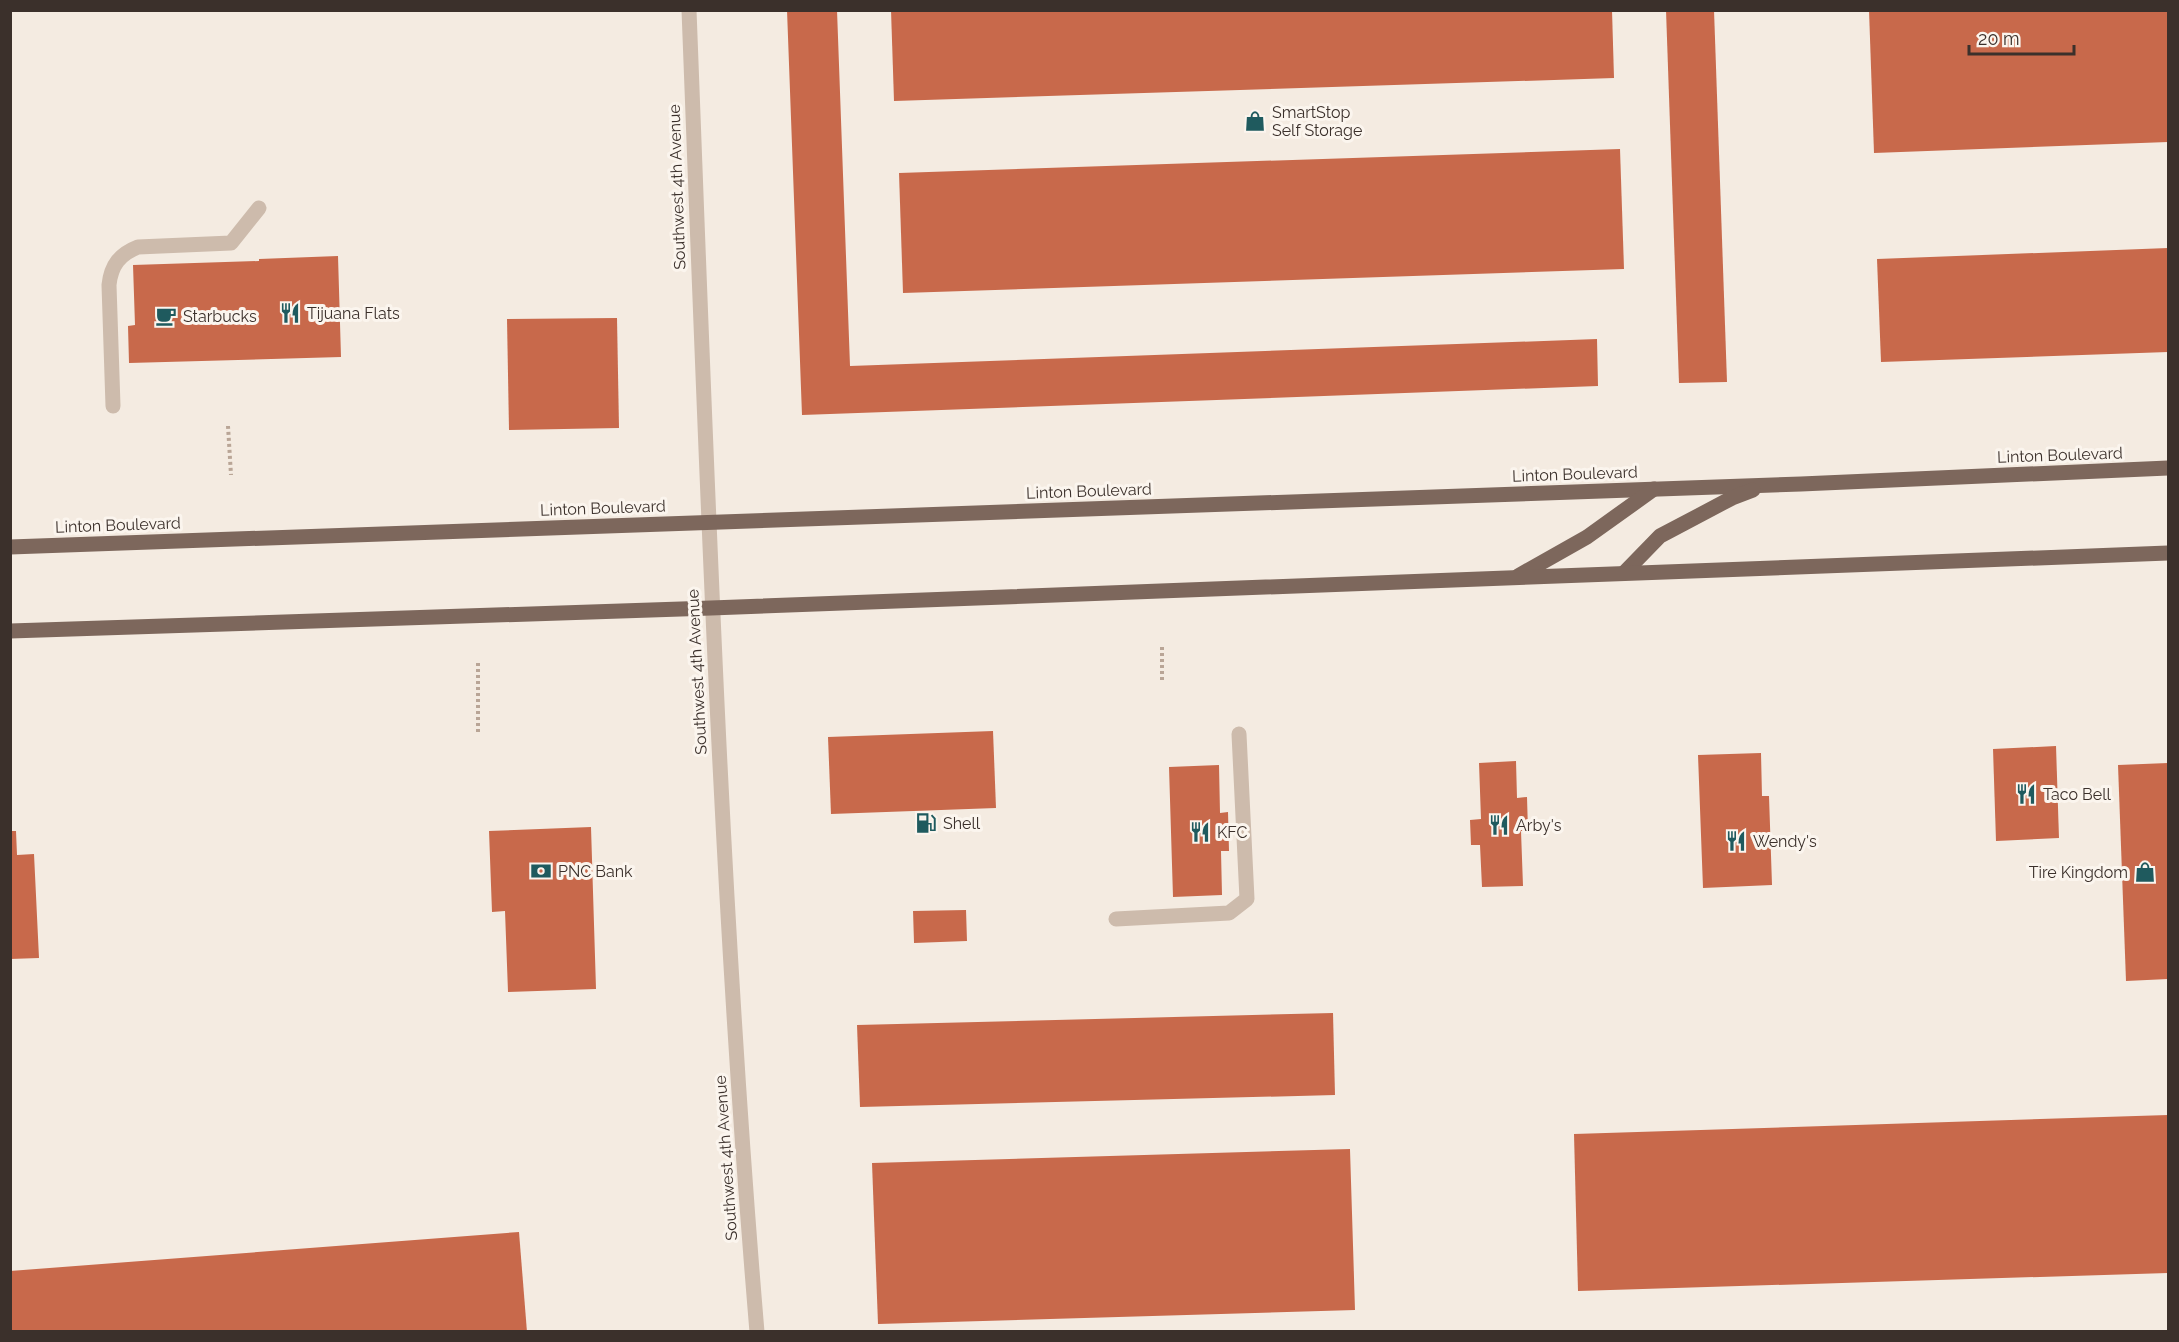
<svg xmlns="http://www.w3.org/2000/svg" width="2179" height="1342" font-family="Raleway,sans-serif">
  <style>
    .building { fill: #c8694b }
    .lines { fill: none; stroke-linecap: round; stroke-linejoin: round }
    .path { stroke: #b9a596; stroke-width: 4; stroke-dasharray: 3 3; stroke-linecap: butt }
    .minor { stroke: #cdbbac; stroke-width: 15 }
    .major { stroke: #7d675c; stroke-width: 15 }
    .labels { text-anchor: middle; dominant-baseline: central; stroke-width: 6; stroke-linejoin: round; paint-order: stroke }
    .poi-label { font-size: 16px; fill: #3b302b; stroke: #fbf5ee; text-anchor: start }
    .street-label { font-size: 16px; fill: #3b302b; stroke: #fbf5ee }
  </style>
  <rect width="100%" height="100%" fill="#f4ebe1"/>
  <!-- building -->
  <g class="building">
    <path d="M787,10H837L850,366L1597,339L1598,386L802,415Z"/>
    <path d="M891,10H1612L1614,78L894,101Z"/>
    <path d="M1666,10H1714L1727,382L1679,383Z"/>
    <path d="M1869,10H2168V142L1874,153Z"/>
    <path d="M1620,149L1624,269L903,293L899,173Z"/>
    <path d="M2168,248V352L1881,362L1877,259Z"/>
    <path d="M338,256L341,357L129,363L128,326L135,325L133,265L259,261V259Z"/>
    <path d="M617,318L619,428L509,430L507,319Z"/>
    <path d="M993,731L996,808L831,814L828,737Z"/>
    <path d="M2056,746L2059,838L1996,841L1993,749Z"/>
    <path d="M1761,753L1762,796H1769L1772,885L1703,888L1698,755Z"/>
    <path d="M1516,761L1517,798L1527,797L1528,831H1521L1523,886L1482,887L1480,845H1471L1470,820L1481,819L1479,763Z"/>
    <path d="M2168,763V979L2126,981L2118,765Z"/>
    <path d="M1219,765L1220,813L1228,812L1229,851H1221L1222,895L1173,897L1169,767Z"/>
    <path d="M591,827L596,989L508,992L505,911L492,912L489,831Z"/>
    <path d="M10,831H16L17,855L34,854L39,958L10,959Z"/>
    <path d="M966,910L967,941L914,943L913,911Z"/>
    <path d="M1333,1013L1335,1095L860,1107L857,1025Z"/>
    <path d="M2168,1115V1273L1578,1291L1574,1134Z"/>
    <path d="M1350,1149L1355,1310L878,1324L872,1163Z"/>
    <path d="M519,1232L527,1332H10V1271Z"/>
  </g>
  <g class="lines">
    <!-- path -->
    <g class="path">
      <path d="M228,426L231,475"/>
      <path d="M1162,680V645"/>
      <path d="M478,732V661"/>
    </g>
    <!-- minor -->
    <g class="minor">
      <path d="M689,10C706,451 720,892 757,1332"/>
      <path d="M113,406L109,285C111,265 120,254 138,247L231,243L259,208"/>
      <path d="M1116,919L1229,913L1247,899L1239,734"/>
    </g>
    <!-- major -->
    <g class="major">
      <path d="M10,547L1801,484L2168,468"/>
      <path d="M1624,573L1660,536L1732,498L1753,490"/>
      <path d="M1518,576L1587,537L1654,489"/>
      <path d="M10,631L711,608L2168,553"/>
    </g>
  </g>
  <!-- icons -->
  <defs>
    <g id="shop-bare" transform="scale(1.62)"><path d="M-5-2.5h2.3a2.7 3.5 0 0 1 5.4 0H5L5.5 6h-11ZM-1.5-2.5h3a1.5 2.3 0 0 0-3 0Z" fill="#1f5a5e" stroke="#fbf5ee" stroke-width="2.5" paint-order="stroke"/></g>
    <g id="restaurant-bare" transform="scale(1.62)"><path d="M-5-6h1v4h1v-4h1v4h1v-4h1v5L-1.5 .5V6h-2V.5L-5-1ZM5-6V6H3V1.5H1.5Q1.5-4 5-6Z" fill="#1f5a5e" stroke="#fbf5ee" stroke-width="2.5" paint-order="stroke"/></g>
    <g id="cafe-bare" transform="scale(1.62)"><path d="M-5.5-4.5H6V0H3Q3 3.5 0 3.5H-2.5Q-5.5 3.5-5.5 0ZM3-3.2v2h1.7v-2ZM-6 4.5H4V6H-6Z" fill="#1f5a5e" stroke="#fbf5ee" stroke-width="2.5" paint-order="stroke"/></g>
    <g id="fuel-bare" transform="scale(1.62)"><path d="M-5.5-6h7V0h2V4h1.3V-2.5L3-4.5l.8-.8L6-3V5H2.5V1h-1V6h-7ZM-4.2-4.7v3.2H.2V-4.7Z" fill="#1f5a5e" stroke="#fbf5ee" stroke-width="2.5" paint-order="stroke"/></g>
    <g id="bank-bare" transform="scale(1.62)"><path d="M-6-4H6V4H-6ZM0-2.3a2.3 2.3 0 1 0 0 4.6a2.3 2.3 0 1 0 0-4.6Z" fill="#1f5a5e" stroke="#fbf5ee" stroke-width="2.5" paint-order="stroke"/></g>
  </defs>
  <g fill-rule="evenodd">
    <use href="#shop-bare" x="1255" y="121"/>
    <use href="#restaurant-bare" x="290" y="313"/>
    <use href="#cafe-bare" x="166" y="316"/>
    <use href="#restaurant-bare" x="2026" y="794"/>
    <use href="#fuel-bare" x="926" y="823"/>
    <use href="#restaurant-bare" x="1499" y="825"/>
    <use href="#restaurant-bare" x="1200" y="832"/>
    <use href="#restaurant-bare" x="1736" y="841"/>
    <use href="#bank-bare" x="541" y="871"/>
    <use href="#shop-bare" x="2145" y="872"/>
  </g>
  <g class="labels">
    <!-- poi labels -->
    <g class="poi-label">
      <text x="1272" y="112">SmartStop<tspan x="1272" dy="18">Self Storage</tspan></text>
      <text x="307" y="313">Tijuana Flats</text>
      <text x="183" y="316">Starbucks</text>
      <text x="2043" y="794">Taco Bell</text>
      <text x="943" y="823">Shell</text>
      <text x="1516" y="825">Arby's</text>
      <text x="1217" y="832">KFC</text>
      <text x="1753" y="841">Wendy's</text>
      <text x="558" y="871">PNC Bank</text>
      <text x="2128" y="872" text-anchor="end">Tire Kingdom</text>
    </g>
    <!-- street labels -->
    <g class="street-label">
      <text transform="translate(677 187) rotate(-92)">Southwest 4th Avenue</text>
      <text transform="translate(2060 455) rotate(-2)">Linton Boulevard</text>
      <text transform="translate(1575 474) rotate(-2)">Linton Boulevard</text>
      <text transform="translate(1089 491) rotate(-2)">Linton Boulevard</text>
      <text transform="translate(603 508) rotate(-2)">Linton Boulevard</text>
      <text transform="translate(118 525) rotate(-2)">Linton Boulevard</text>
      <text transform="translate(697 672) rotate(-93)">Southwest 4th Avenue</text>
      <text transform="translate(726 1158) rotate(-94)">Southwest 4th Avenue</text>
    </g>
  </g>
  <!-- border -->
  <rect width="2179" height="1342" fill="none" stroke="#3b302b" stroke-width="24"/>
  <!-- scale -->
  <path d="M1969 45v9h105v-9" fill="none" stroke="#3b302b" stroke-width="3"/>
  <text x="1978" y="45" font-size="18" fill="#3b302b" stroke="#fbf5ee" stroke-width="4.5" paint-order="stroke">20 m</text>
</svg>
